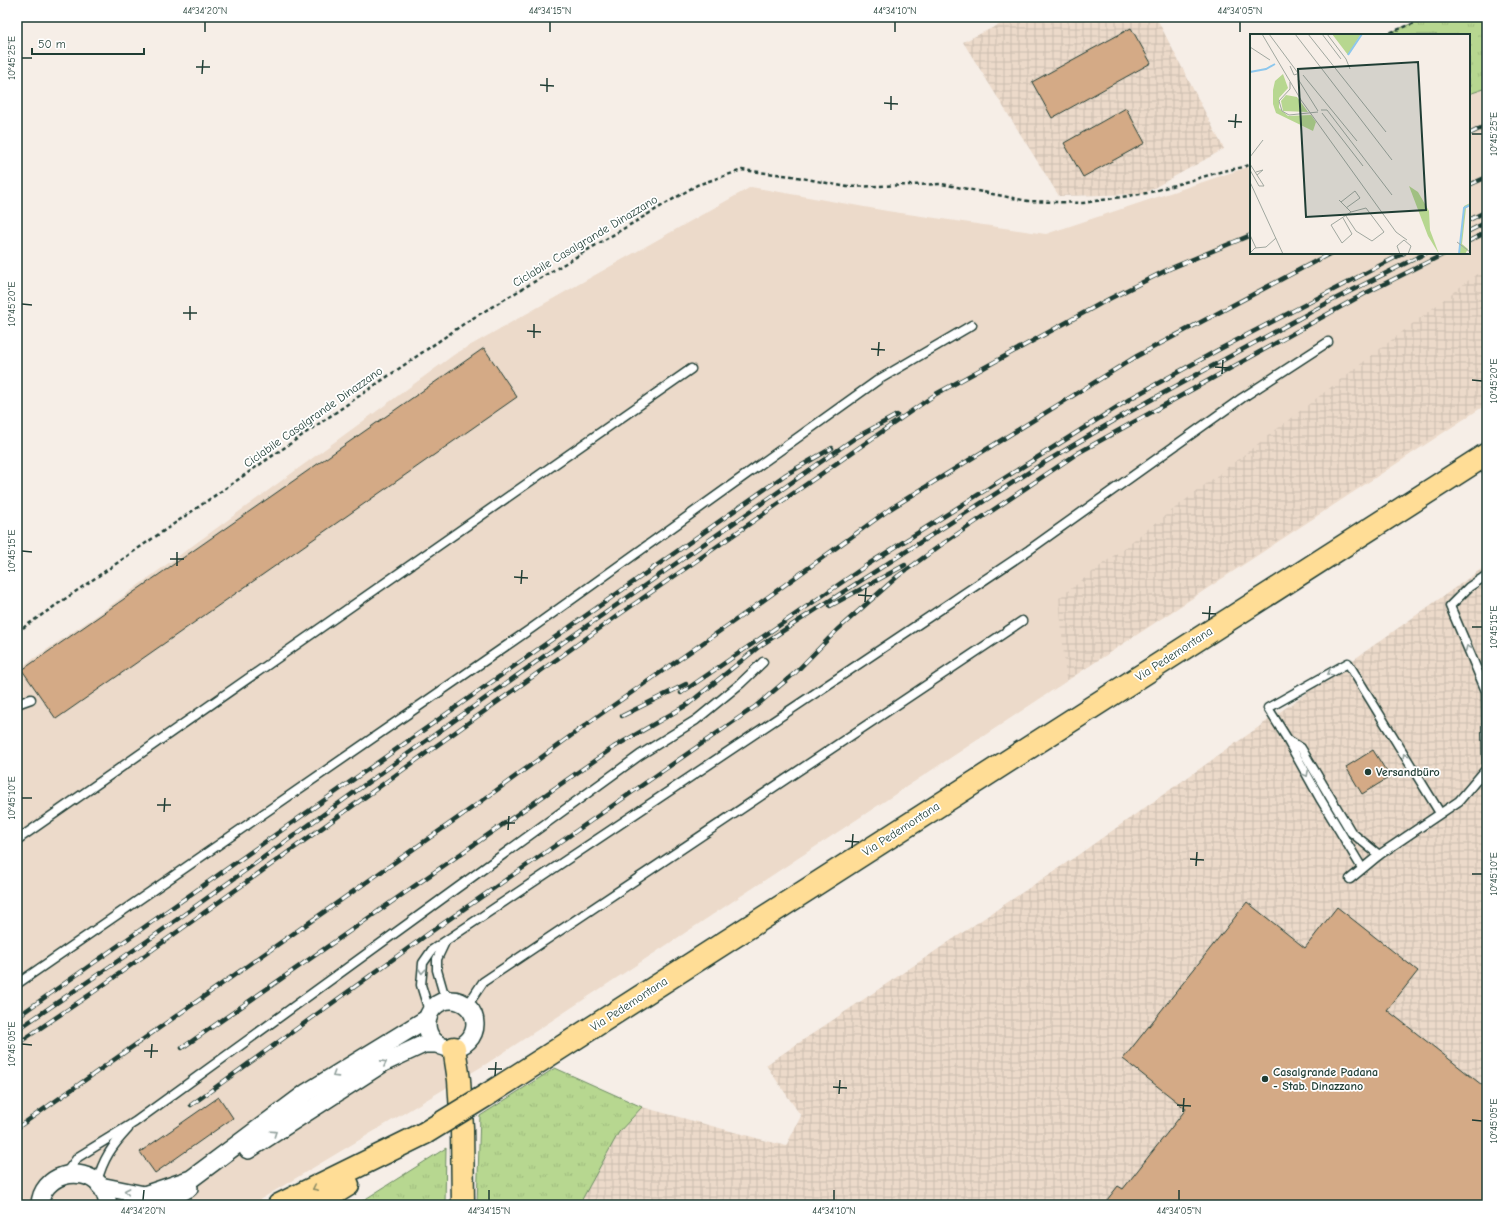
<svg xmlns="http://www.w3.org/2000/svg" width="1504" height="1222" font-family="'Comic Neue',sans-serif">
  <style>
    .built { fill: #ecdaca }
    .industrial { fill: url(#industrial-grid) }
    .grass { fill: url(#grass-tufts); stroke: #6b8a62 }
    .building { fill: #d4aa86; stroke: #1f3d34 }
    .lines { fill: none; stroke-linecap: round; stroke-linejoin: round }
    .lane-casing { stroke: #1f3d34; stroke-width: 11 }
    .street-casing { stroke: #1f3d34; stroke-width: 20 }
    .primary-casing { stroke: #1f3d34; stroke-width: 25 }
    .path { stroke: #1f3d34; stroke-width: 2.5; stroke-dasharray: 4 3; stroke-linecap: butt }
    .lane { stroke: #fff; stroke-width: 8 }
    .street { stroke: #fff; stroke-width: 17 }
    .primary { stroke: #ffdd96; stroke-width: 22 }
    .rail-casing { stroke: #1f3d34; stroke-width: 4.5 }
    .rail { stroke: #fff; stroke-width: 3; stroke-dasharray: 9; stroke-linecap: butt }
    .primary-bridge-casing { stroke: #1f3d34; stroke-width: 25; stroke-linecap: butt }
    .primary-bridge { stroke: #ffdd96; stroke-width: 22 }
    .oneway { stroke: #8f9e9a }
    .oneway2 { stroke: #8f8d65 }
    .ticks { fill: none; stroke: #1f3d34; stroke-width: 1.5 }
    .poi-dot { fill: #1f3d34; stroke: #fff; stroke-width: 1.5 }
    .labels { text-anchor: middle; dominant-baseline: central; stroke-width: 3.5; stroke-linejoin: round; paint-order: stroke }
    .street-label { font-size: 12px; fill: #1f3d34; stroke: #fff }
    .poi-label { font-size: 12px; font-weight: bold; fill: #1f3d34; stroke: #fff; text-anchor: start }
    .inset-river { fill: none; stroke: #8ec7ed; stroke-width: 2 }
    .inset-road { fill: none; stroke: #a0a79f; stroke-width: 1 }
    .view { fill: #1f3d34; fill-opacity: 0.15; stroke: #1f3d34; stroke-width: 2 }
    .inset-edge { fill: none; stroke: #1f3d34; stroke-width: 2 }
    .neatline { fill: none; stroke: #1f3d34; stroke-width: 1.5 }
    .ticks-label { font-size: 10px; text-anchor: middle; fill: #1f3d34 }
  </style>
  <defs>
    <pattern id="industrial-grid" width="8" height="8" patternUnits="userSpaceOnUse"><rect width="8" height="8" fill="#ecdaca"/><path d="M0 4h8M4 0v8" fill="none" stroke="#cabcae"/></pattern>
    <pattern id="grass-tufts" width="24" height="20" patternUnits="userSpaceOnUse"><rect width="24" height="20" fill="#b7d790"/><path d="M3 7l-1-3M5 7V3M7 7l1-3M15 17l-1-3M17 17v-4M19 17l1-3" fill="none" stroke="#9db97d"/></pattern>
  </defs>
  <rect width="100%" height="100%" fill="#f6eee7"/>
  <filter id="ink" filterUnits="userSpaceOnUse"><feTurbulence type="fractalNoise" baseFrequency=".025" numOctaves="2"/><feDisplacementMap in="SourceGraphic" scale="8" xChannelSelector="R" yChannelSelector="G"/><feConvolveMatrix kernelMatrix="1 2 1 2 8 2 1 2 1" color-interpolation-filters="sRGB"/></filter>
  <g filter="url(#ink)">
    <!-- built -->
    <path class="built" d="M1487,88V404L486,1064L251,1205H17V670L99,614L455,354L751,187L887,211L1046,234L1251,166V253H1469V94Z"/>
    <!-- industrial -->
    <g class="industrial">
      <path d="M1015,17H1156L1224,149L1143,194L1059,196L963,42Z"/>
      <path d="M1487,266V401L1066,681L1059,598Z"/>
      <path d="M1487,565V1205H579L619,1132L642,1107L786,1146L801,1116L766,1065L1078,855Z"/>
    </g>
    <!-- grass -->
    <g class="grass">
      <path d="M1427,17H1487V88L1469,94V35H1384Z"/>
      <path d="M555,1068L642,1107L619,1132L579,1205H477L480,1116Z"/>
      <path d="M446,1148L445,1205H356Z"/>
    </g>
    <!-- building -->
    <g class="building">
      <path d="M1131,28L1151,63L1052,118L1032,82Z"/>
      <path d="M1126,108L1145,143L1083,177L1064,143Z"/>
      <path d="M484,348L517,397L56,719L22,670Z"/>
      <path d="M1373,750L1390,777L1362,794L1346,767Z"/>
      <path d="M1247,902L1305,948L1337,907L1418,971L1387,1010L1487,1089V1205H1103L1118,1186L1123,1189L1186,1109L1123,1059Z"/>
      <path d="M219,1097L233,1118L155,1173L140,1152Z"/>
    </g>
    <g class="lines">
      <!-- lane casing -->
      <g class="lane-casing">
        <g id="lane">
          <path d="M17,704L31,699"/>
          <path d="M1288,741L1321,800L1362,868"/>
          <path d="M1487,767L1486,691L1450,606L1469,587L1487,575"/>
          <path d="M17,840L691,369"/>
          <path d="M1379,855L1351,832L1301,748L1288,740L1268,708L1348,663L1440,813"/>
          <path d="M1350,879L1379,855L1459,801L1487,768"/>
          <path d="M445,942L437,959V970L443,991L453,1000"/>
          <path d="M17,984L532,628L878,380L972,325"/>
          <path d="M467,1006L483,982L1022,621"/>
          <path d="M430,1014L421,985L423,963L432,950L1029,550L1242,398L1328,342"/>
          <path d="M66,1173L78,1157L135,1122L640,755L696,720L740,684L763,662"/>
          <path d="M97,1182C103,1159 112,1146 128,1129"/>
        </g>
      </g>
      <!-- street casing -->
      <g class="street-casing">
        <g id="street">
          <circle cx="451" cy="1024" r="24"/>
          <path d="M248,1150L383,1063L424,1044H438"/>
          <path d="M100,1186L144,1195L191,1179L306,1093L428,1018"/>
          <path d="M40,1205C41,1175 81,1164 100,1185C105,1191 107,1198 108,1205"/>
          <path d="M158,1205L189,1188"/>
        </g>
      </g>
      <!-- primary casing -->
      <g class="primary-casing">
        <g id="primary">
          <path d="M454,1048L459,1080L462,1128L463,1205"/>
          <path d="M490,1093L1487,454"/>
          <path d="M279,1205L425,1133"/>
          <path d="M316,1205L348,1185"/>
        </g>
      </g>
      <!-- path -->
      <g class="path">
        <path d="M1384,35L1430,17"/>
        <path d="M17,632L468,321L697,185L742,170L792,176L847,187L942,184L1028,201L1083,203L1147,193L1223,171L1244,167L1251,164"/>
      </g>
      <!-- lane -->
      <use href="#lane" class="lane"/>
      <!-- street -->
      <use href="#street" class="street"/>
      <!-- primary -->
      <use href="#primary" class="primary"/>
      <!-- rail casing -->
      <g class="rail-casing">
        <g id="rail">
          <path d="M1469,134L1487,125"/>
          <path d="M1469,185L1487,177"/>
          <path d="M1469,220L1487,211"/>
          <path d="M1469,231L1487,222"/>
          <path d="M1469,241L1487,232"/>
          <path d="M830,606L905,565"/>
          <path d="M681,693L870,563L1133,397L1218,350L1404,253"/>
          <path d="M622,716L686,684"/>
          <path d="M17,1017L785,475L832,448"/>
          <path d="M17,1030L147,941L561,644L855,438L897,415"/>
          <path d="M17,1044L95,991L617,616L936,394L1109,299L1169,269L1251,235"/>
          <path d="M182,1048L614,747L687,705L761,645L1037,467L1122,416L1225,359L1329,302L1426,253"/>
          <path d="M191,1105L428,934L756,706L796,672L837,630L898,576L941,545L1078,453L1364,294L1446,253"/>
          <path d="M17,1128L479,803L598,716L750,610L890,509L1137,356L1331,253"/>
        </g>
      </g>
      <!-- rail -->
      <use href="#rail" class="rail"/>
      <!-- primary-bridge casing -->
      <g class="primary-bridge-casing">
        <path id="primary-bridge" d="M425,1133L490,1093"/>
      </g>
      <!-- primary-bridge -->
      <use href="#primary-bridge" class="primary-bridge"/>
    </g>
    <!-- one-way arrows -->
    <defs><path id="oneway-chevron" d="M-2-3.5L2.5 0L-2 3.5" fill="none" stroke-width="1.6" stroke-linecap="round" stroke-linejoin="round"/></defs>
    <g class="oneway">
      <use href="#oneway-chevron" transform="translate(1468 648) rotate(-113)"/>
      <use href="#oneway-chevron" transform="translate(1330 673) rotate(150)"/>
      <use href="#oneway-chevron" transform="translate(1405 756) rotate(-123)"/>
      <use href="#oneway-chevron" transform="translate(1306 774) rotate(62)"/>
      <use href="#oneway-chevron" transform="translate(422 971) rotate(95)"/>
      <use href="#oneway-chevron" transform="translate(384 1063) rotate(-28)"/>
      <use href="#oneway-chevron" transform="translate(335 1075) rotate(148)"/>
      <use href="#oneway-chevron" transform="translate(274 1133) rotate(-34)"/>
      <use href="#oneway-chevron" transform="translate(127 1191) rotate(-169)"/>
    </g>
    <use class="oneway2" href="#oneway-chevron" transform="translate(315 1188) rotate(154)"/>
  </g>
  <!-- ticks -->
  <path class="ticks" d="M205,32V22M550,32V22M895,32V22M1240,32V22M22,58H32M196,67H210M202,74L203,60M540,85L554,86M547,92V78M884,103L898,104M891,110V96M1228,121L1242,122M1235,128L1236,114M1472,134H1482M22,304L32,305M183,313H197M190,320V306M527,331L541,332M534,338V324M871,349L885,350M878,356L879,342M1215,367L1229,368M1222,374L1223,360M1472,380L1482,381M22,551L32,552M170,559H184M177,566V552M514,577L528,578M521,584L522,570M858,595L872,596M865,602L866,588M1202,613L1216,614M1209,620L1210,606M1472,627H1482M22,798H32M157,805H171M164,812L165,798M501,823H515M508,830L509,816M845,841L859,842M852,848L853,834M1190,859L1204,860M1196,866L1197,852M1472,874H1482M22,1044L32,1045M144,1051H158M151,1058L152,1044M488,1069H502M495,1076L496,1062M833,1087L847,1088M839,1094L840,1080M1177,1105L1191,1106M1183,1112L1184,1098M1472,1120L1482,1121M143,1200L144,1190M489,1200V1190M834,1200V1190M1179,1200V1190"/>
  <!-- markers -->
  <g class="poi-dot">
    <circle cx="1368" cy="772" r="4"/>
    <circle cx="1265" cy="1079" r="4"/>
  </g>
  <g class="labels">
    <!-- street labels -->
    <g class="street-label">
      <text transform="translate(585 241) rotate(-31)">Ciclabile Casalgrande Dinazzano</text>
      <text transform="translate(313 417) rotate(-35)">Ciclabile Casalgrande Dinazzano</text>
      <text transform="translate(1174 654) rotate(-33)">Via Pedemontana</text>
      <text transform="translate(901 829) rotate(-33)">Via Pedemontana</text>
      <text transform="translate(629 1004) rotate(-33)">Via Pedemontana</text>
    </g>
    <!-- poi labels -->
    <g class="poi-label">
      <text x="1376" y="772">Versandbüro</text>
      <text x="1273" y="1072">Casalgrande Padana<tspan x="1273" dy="14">- Stab. Dinazzano</tspan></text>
    </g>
  </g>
  <!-- overview -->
  <g transform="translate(1250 34)">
    <rect width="220" height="220" fill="#f6eee7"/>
    <path d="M82,0H111L98,21ZM33,40L38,54L29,64V74L38,82L61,81L66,88L63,97L26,79L23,70V56L25,47ZM36,61L47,63L58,78L33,77L31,67ZM159,152L168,158L179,177L180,196L189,220L178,202Z" fill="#b7d790"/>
    <path d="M220,169L216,174L212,210L218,215L215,220H209L214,172Z" fill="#b7d790"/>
    <path class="inset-river" d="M98,21L112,0M0,38L16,35L25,30M209,220L214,174L220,171"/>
    <path class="inset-road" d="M12,0L51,66L146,198L157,206M19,0L48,39M45,0L142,126M58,0L136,98M72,0L91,25M77,0L96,25L100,35M0,13L20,26M40,32L44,41L47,40M53,41L107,107M48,45L68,77M40,48V55L29,67L32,77L39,81L68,78M71,76H77L142,161M72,79L113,132M0,123L13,106M0,130L14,152H9L0,136M6,138L13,136L7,141M0,148L33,220M89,166L101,178L81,191L92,209L102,200L93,184M91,168L105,157L110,164L96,174M96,182L106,197L122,207L134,198L116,174L101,178M0,201L6,214M207,208L220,218M0,219L5,214L16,213L26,204M150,220L147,212L154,206L161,212L158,220"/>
    <path class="view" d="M168,28L176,176L56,183L48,35Z"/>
    <rect width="220" height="220" class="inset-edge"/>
  </g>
  <!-- margin -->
  <rect width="1504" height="1222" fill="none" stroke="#fff" stroke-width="44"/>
  <!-- scale -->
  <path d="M32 48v6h112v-6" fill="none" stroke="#1f3d34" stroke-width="2"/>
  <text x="38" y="48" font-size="12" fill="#1f3d34" stroke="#ffffff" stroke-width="3" paint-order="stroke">50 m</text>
  <rect x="22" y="22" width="1460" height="1178" class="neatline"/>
  <g class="ticks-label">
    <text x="205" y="14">44°34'20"N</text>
    <text x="550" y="14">44°34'15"N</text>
    <text x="895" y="14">44°34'10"N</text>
    <text x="1240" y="14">44°34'05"N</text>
    <text transform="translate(11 58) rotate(-90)" y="4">10°45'25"E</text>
    <text transform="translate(1493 134) rotate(-90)" y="4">10°45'25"E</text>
    <text transform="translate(11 304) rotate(-90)" y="4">10°45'20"E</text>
    <text transform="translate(1493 381) rotate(-90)" y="4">10°45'20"E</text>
    <text transform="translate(11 551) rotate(-90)" y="4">10°45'15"E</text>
    <text transform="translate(1493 627) rotate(-90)" y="4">10°45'15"E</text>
    <text transform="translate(11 798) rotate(-90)" y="4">10°45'10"E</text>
    <text transform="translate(1493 874) rotate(-90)" y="4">10°45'10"E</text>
    <text transform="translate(11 1044) rotate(-90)" y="4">10°45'05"E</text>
    <text transform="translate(1493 1121) rotate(-90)" y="4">10°45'05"E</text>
    <text x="143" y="1214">44°34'20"N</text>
    <text x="489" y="1214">44°34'15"N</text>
    <text x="834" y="1214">44°34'10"N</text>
    <text x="1179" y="1214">44°34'05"N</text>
  </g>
</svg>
